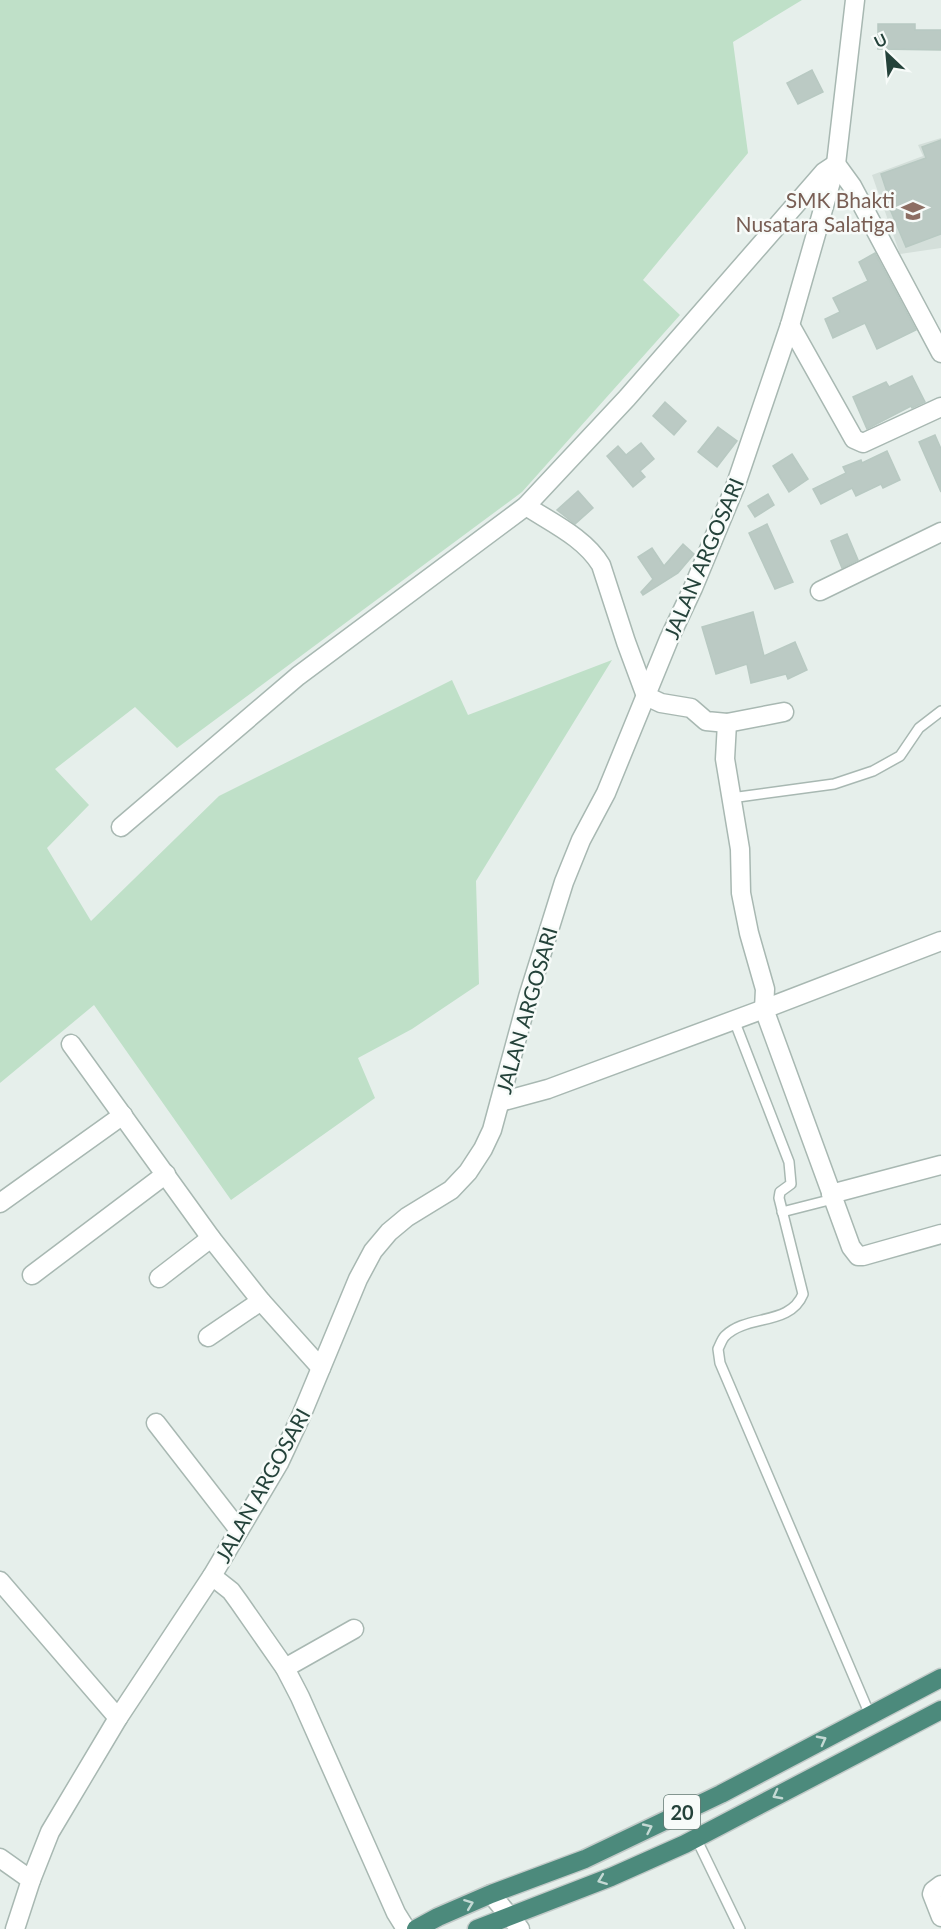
<svg xmlns="http://www.w3.org/2000/svg" width="941" height="1929" font-family="Lato,sans-serif">
  <style>
    .built { fill: #d4dfda }
    .green { fill: #bfe0c8 }
    .building { fill: #bbcac4; stroke: #b8c9c2; stroke-width: 1.5 }
    .lines { fill: none; stroke-linecap: round; stroke-linejoin: round }
    .service-casing { stroke: #a8b8b2; stroke-width: 12 }
    .minor-casing { stroke: #a8b8b2; stroke-width: 21 }
    .tertiary-casing { stroke: #a8b8b2; stroke-width: 21 }
    .trunk-casing { stroke: #c2cac8; stroke-width: 21 }
    .service { stroke: #fff; stroke-width: 9 }
    .minor { stroke: #fff; stroke-width: 18 }
    .tertiary { stroke: #fff; stroke-width: 18 }
    .trunk { stroke: #4c8a7c; stroke-width: 18 }
    .oneway { stroke: #c4d9d4 }
    .labels { text-anchor: middle; dominant-baseline: central; stroke-width: 5; stroke-linejoin: round; paint-order: stroke }
    .shield { fill: #f7fbf9; stroke: #637a73; stroke-width: 1.5 }
    .shield-label { font-size: 20px; font-weight: bold; fill: #24423a }
    .education-label { font-size: 21px; fill: #785e54; stroke: #f7fbf9; text-anchor: end }
    .street-label { font-size: 21px; fill: #24423a; stroke: #f7fbf9 }
  </style>
  <rect width="100%" height="100%" fill="#e6efeb"/>
  <!-- built -->
  <path class="built" d="M941,138V248L900,254L872,175L923,156L918,145Z"/>
  <!-- green -->
  <path class="green" d="M0,0H802L733,42L748,153L643,280L680,315L522,492L177,748L135,707L55,769L89,805L47,848L91,921L219,796L452,680L468,715L612,660L476,881L479,984L412,1029L358,1058L375,1098L231,1200L94,1005L0,1083Z"/>
  <!-- building -->
  <g class="building">
    <path d="M878,24H915V30H941V50L878,49Z"/>
    <path d="M812,70L823,92L798,104L787,83Z"/>
    <path d="M941,140V234L906,247L887,202L890,201L881,174L926,158L922,147Z"/>
    <path d="M875,253L916,330L877,349L865,323L833,338L825,319L840,312L833,298L868,281L859,262Z"/>
    <path d="M912,376L925,402L912,408L911,406L867,429L853,397L886,382L889,387Z"/>
    <path d="M665,402L686,421L674,435L653,416Z"/>
    <path d="M718,427L737,441L717,467L698,452Z"/>
    <path d="M935,435L941,449V492L919,442Z"/>
    <path d="M641,443L654,459L640,471L645,477L633,487L607,456L618,446L626,455Z"/>
    <path d="M887,451L900,480L883,488L881,484L856,496L852,488L821,504L813,489L846,473L843,467L861,460L862,463Z"/>
    <path d="M792,454L808,479L789,492L773,466Z"/>
    <path d="M578,491L593,508L575,524L557,510Z"/>
    <path d="M768,494L774,505L755,517L748,506Z"/>
    <path d="M767,524L793,582L775,589L749,533Z"/>
    <path d="M847,534L858,560L842,568L831,541Z"/>
    <path d="M683,544L694,554L678,573L643,595L641,592L653,579L638,557L652,548L664,566Z"/>
    <path d="M753,612L764,656L795,642L807,670L788,679L786,674L751,683L747,664L716,674L702,627Z"/>
  </g>
  <g class="lines">
    <!-- service casing -->
    <g class="service-casing">
      <g id="service">
        <path d="M731,798L834,784L873,771L900,756L919,728L941,711"/>
        <path d="M734,1020L789,1162L791,1184L780,1192L779,1198L803,1294C790,1326 747,1314 725,1336C722,1339 720,1345 718,1349L720,1363L870,1715"/>
        <path d="M782,1212L833,1199"/>
        <path d="M696,1838L740,1929"/>
      </g>
    </g>
    <!-- minor casing -->
    <g class="minor-casing">
      <g id="minor">
        <path d="M790,325L854,439L863,443L941,407"/>
        <path d="M526,506C552,523 585,538 601,565L626,642L646,696L661,703L691,708L706,721L727,723L784,712"/>
        <path d="M820,591L941,532"/>
        <path d="M727,723L725,759L740,849L741,893L749,933L765,989L764,1009L851,1247L858,1256H863L941,1234"/>
        <path d="M121,827L298,676L526,506L627,398L824,172L836,164L852,186L941,353"/>
        <path d="M71,1044L211,1238L261,1301L321,1368"/>
        <path d="M500,1102L548,1089L764,1009L941,941"/>
        <path d="M831,1194L941,1165"/>
        <path d="M0,1203L123,1115"/>
        <path d="M32,1275L166,1174"/>
        <path d="M159,1278L211,1238"/>
        <path d="M208,1337L261,1301"/>
        <path d="M156,1423L239,1530"/>
        <path d="M212,1576L231,1591L239,1602L285,1668L300,1697L396,1913L406,1929"/>
        <path d="M0,1581L118,1718"/>
        <path d="M285,1668L354,1629"/>
        <path d="M0,1858L31,1880"/>
        <path d="M941,1885L933,1891L932,1894L941,1917"/>
        <path d="M491,1894L520,1929"/>
      </g>
    </g>
    <!-- tertiary casing -->
    <g class="tertiary-casing">
      <path id="tertiary" d="M15,1929L31,1880L50,1832L118,1718L212,1576L279,1463L301,1416L358,1279L373,1251L389,1232L407,1217L451,1190L468,1172L483,1149L492,1130L528,997L564,882L581,840L606,793L669,639L693,588L735,487L790,325L836,164L855,0"/>
    </g>
    <!-- trunk casing -->
    <g class="trunk-casing">
      <g id="trunk">
        <path d="M416,1929L438,1917L491,1894L585,1859L721,1794L941,1678"/>
        <path d="M477,1929L611,1877L685,1844L941,1710"/>
      </g>
    </g>
    <!-- service -->
    <use href="#service" class="service"/>
    <!-- minor -->
    <use href="#minor" class="minor"/>
    <!-- tertiary -->
    <use href="#tertiary" class="tertiary"/>
    <!-- trunk -->
    <use href="#trunk" class="trunk"/>
  </g>
  <!-- one-way arrows -->
  <defs><path id="oneway-chevron" d="M-2-3.5L2.5 0L-2 3.5" fill="none" stroke-width="1.6" stroke-linecap="round" stroke-linejoin="round" transform="scale(1.5)"/></defs>
  <g class="oneway">
    <use href="#oneway-chevron" transform="translate(822 1740) rotate(-28)"/>
    <use href="#oneway-chevron" transform="translate(777 1795) rotate(152)"/>
    <use href="#oneway-chevron" transform="translate(648 1828) rotate(-25)"/>
    <use href="#oneway-chevron" transform="translate(602 1880) rotate(159)"/>
    <use href="#oneway-chevron" transform="translate(469 1904) rotate(-21)"/>
  </g>
  <!-- icons -->
  <defs>
    <g id="school-bare" transform="scale(1.8)"><path d="M0-5L7-2L0 1L-7-2ZM-4 1L0 2.5L4 1V4Q0 6-4 4Z" fill="#8d6e63" stroke="#f7fbf9" stroke-width="2.5" paint-order="stroke"/></g>
  </defs>
  <g fill-rule="evenodd">
    <use href="#school-bare" x="913" y="211"/>
  </g>
  <g class="labels">
    <!-- shield labels -->
    <rect class="shield" x="664" y="1795" width="36" height="34" rx="4.5"/>
    <g class="shield-label">
      <text x="682" y="1812">20</text>
    </g>
    <!-- education labels -->
    <g class="education-label">
      <text x="895" y="199">SMK Bhakti<tspan x="895" dy="24">Nusatara Salatiga</tspan></text>
    </g>
    <!-- street labels -->
    <g class="street-label">
      <text transform="translate(703 558) rotate(-67)">JALAN ARGOSARI</text>
      <text transform="translate(526 1010) rotate(-74)">JALAN ARGOSARI</text>
      <text transform="translate(262 1485) rotate(-61)">JALAN ARGOSARI</text>
    </g>
  </g>
  <!-- north arrow -->
  <g transform="translate(887 54) rotate(334)" stroke="#f7fbf9" stroke-width="4.5" paint-order="stroke">
  <path d="M0-4.5L10 22L0 15L-10 22Z" fill="#24423a"/>
  <text y="-9" font-size="16" font-weight="bold" text-anchor="middle" fill="#24423a">U</text>
  </g>
</svg>
